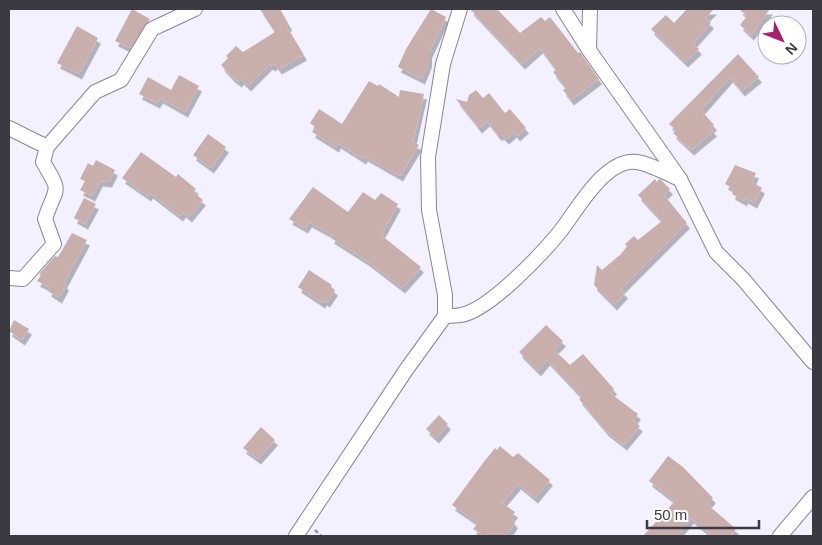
<svg xmlns="http://www.w3.org/2000/svg" width="822" height="545" font-family="Helvetica,sans-serif">
  <style>
    .building { fill: #c9afac; filter: url(#shadow) }
    .lines { fill: none; stroke-linecap: round; stroke-linejoin: round }
    .minor-casing { stroke: #88859a; stroke-width: 16 }
    .path { stroke: #94939d; stroke-width: 2.5; stroke-dasharray: 4 2.5; stroke-linecap: butt }
    .minor { stroke: #fff; stroke-width: 14 }
  </style>
  <defs>
    <filter id="shadow"><feDropShadow dx="3" dy="5.5" stdDeviation="0" flood-color="#0004"/></filter>
  </defs>
  <rect width="100%" height="100%" fill="#f3f1ff"/>
  <!-- building -->
  <g class="building">
    <path d="M132,9L150,19L130,48L115,41Z"/>
    <path d="M260,9H280L289,25L287,27L304,55L279,69L275,64L272,66L270,64L248,86L241,79L239,82L232,77L221,65L228,58L226,56L236,46L243,52L275,32Z"/>
    <path d="M431,9L446,17L429,53V62L422,79L398,67L406,49Z"/>
    <path d="M470,9H497L520,33L541,17L545,21L550,17L578,53L580,52L599,79L571,100L563,90L566,88L553,72L556,70L540,48L522,64Z"/>
    <path d="M687,9H714L705,18L711,23L693,43L699,49L685,62L651,29L666,15L674,23Z"/>
    <path d="M739,9H770L751,35L740,25L747,16Z"/>
    <path d="M77,26L98,38L79,74L57,63Z"/>
    <path d="M738,54L759,77L742,91L730,77L701,110L714,125L711,128L714,131L691,150L673,133L676,130L669,124Z"/>
    <path d="M179,75L199,86L185,112L160,98L157,103L139,94L148,77L171,90Z"/>
    <path d="M369,81L378,86L379,84L399,97L400,90L424,94L413,142L419,145L400,176L365,156L363,159L338,143L336,147L312,132L315,127L310,123L319,109L342,124Z"/>
    <path d="M476,90L483,98L489,93L505,113L510,109L526,128L517,136L514,132L506,139L501,134L499,136L487,121L479,128L456,99L467,102L469,95Z"/>
    <path d="M208,134L226,147L211,168L193,155Z"/>
    <path d="M141,152L176,177L178,174L196,189L193,192L203,200L189,217L183,212L180,216L150,193L148,196L122,178Z"/>
    <path d="M96,160L115,170L109,182L100,181L92,196L80,190L85,181L80,179L88,163L93,166Z"/>
    <path d="M735,165L756,173L752,182L762,188L754,203L745,198L744,201L732,194L734,189L725,184Z"/>
    <path d="M655,179L657,182L659,179L662,181L670,189L664,195L687,223L621,289L625,293L614,305L594,285L597,265L602,270L621,254L627,246L625,244L634,236L638,240L662,221L638,195Z"/>
    <path d="M313,187L348,212L363,192L375,200L381,193L398,204L381,235L421,267L404,286L402,288L367,261L331,238L333,235L309,222L305,228L289,219Z"/>
    <path d="M84,198L96,204L85,224L74,218Z"/>
    <path d="M72,233L87,240L64,283L66,285L59,298L48,291L50,288L37,281L41,275L39,274L55,256L58,257Z"/>
    <path d="M309,270L332,285L331,287L335,290L327,302L324,300L322,303L298,287Z"/>
    <path d="M14,320L29,329L22,340L9,331Z"/>
    <path d="M546,325L563,341L554,350L570,365L583,354L614,389L610,393L638,414L633,421L640,426L624,445L606,431L579,399L582,397L547,360L538,371L519,352Z"/>
    <path d="M439,415L448,424L436,438L426,429Z"/>
    <path d="M261,427L275,440L258,459L243,448Z"/>
    <path d="M500,446L513,457L518,453L550,480L535,498L518,484L502,503L515,512L511,518L515,523L506,536H484L473,529L478,523L452,505L483,463L495,448L497,450Z"/>
    <path d="M668,456L683,467L713,498L707,504L736,529L730,536H712L691,518L676,536H643L675,501L649,481Z"/>
  </g>
  <g class="lines">
    <!-- minor casing -->
    <g class="minor-casing">
      <g id="minor">
        <path d="M563,9L589,50L680,179L716,252L743,279L813,362"/>
        <path d="M589,50L590,9"/>
        <path d="M9,128L47,147L43,162C63,195 56,185 45,219L54,244L23,279L9,278"/>
        <path d="M47,147L95,92L121,80L152,29L195,9"/>
        <path d="M445,316C450,316 456,316 461,315C488,311 541,255 559,233C576,212 605,157 637,162C651,164 667,174 680,179"/>
        <path d="M296,536L406,370L445,316V295L429,210L428,157L443,64L460,9"/>
        <path d="M780,536L813,497"/>
      </g>
    </g>
    <!-- path -->
    <path class="path" d="M315,530L321,536"/>
    <!-- minor -->
    <use href="#minor" class="minor"/>
  </g>
  <!-- border -->
  <rect width="822" height="545" fill="none" stroke="#3b3a42" stroke-width="20"/>
  <!-- north arrow -->
  <g transform="translate(782 40) rotate(133)"><circle r="24" fill="#ffffff" stroke="#b1b0b3"/>
  <path d="M0-4L9 19L0 12L-9 19Z" fill="#a6226e"/>
  <text y="-8" font-size="14" font-weight="bold" text-anchor="middle" fill="#3b3a42">N</text>
  </g>
  <!-- scale -->
  <path d="M647 520v8h112v-8" fill="none" stroke="#3b3a42" stroke-width="2.5"/>
  <text x="654" y="520" font-size="15" fill="#3b3a42" stroke="#ffffff" stroke-width="4" paint-order="stroke">50 m</text>
</svg>
